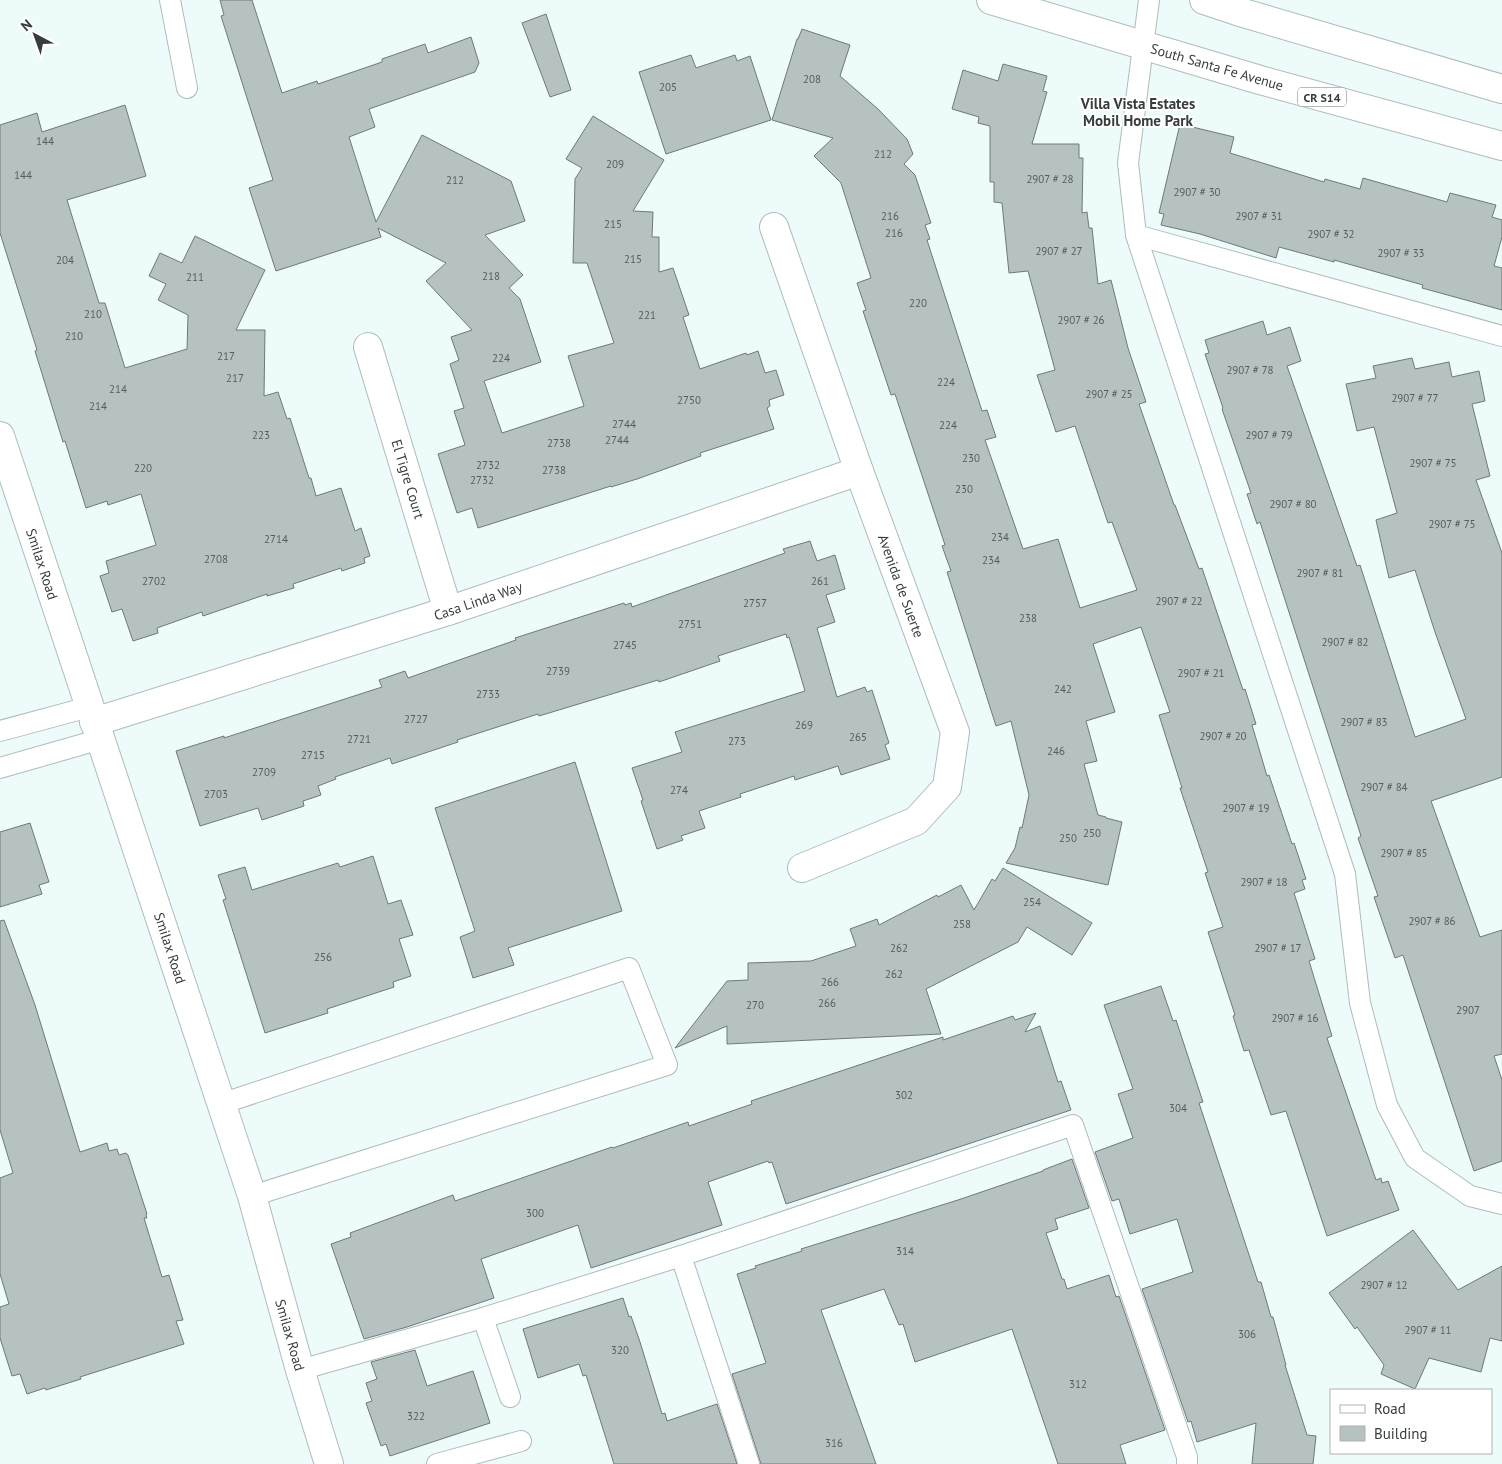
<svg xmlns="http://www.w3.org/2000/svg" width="1502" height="1464" font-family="'PT Sans',sans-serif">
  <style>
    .building { fill: #b5c2c1; stroke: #6e7a79 }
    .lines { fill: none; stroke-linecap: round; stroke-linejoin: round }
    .service-casing { stroke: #aebcba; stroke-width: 22 }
    .minor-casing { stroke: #aebcba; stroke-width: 30 }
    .tertiary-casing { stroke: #aebcba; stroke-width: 30 }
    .primary-casing { stroke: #aebcba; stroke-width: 30 }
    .service { stroke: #fff; stroke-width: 20 }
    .minor { stroke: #fff; stroke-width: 28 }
    .tertiary { stroke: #fff; stroke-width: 28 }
    .primary { stroke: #fff; stroke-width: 28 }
    .labels { text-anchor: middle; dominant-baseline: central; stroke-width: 4; stroke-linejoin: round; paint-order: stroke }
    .number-label { font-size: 11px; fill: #565e5d }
    .shield { fill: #fff; stroke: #737676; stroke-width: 1 }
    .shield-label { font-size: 12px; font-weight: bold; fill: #373c3c }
    .street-label { font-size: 14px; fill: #373c3c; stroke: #fff }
    .neighbourhood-label { font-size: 15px; font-weight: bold; fill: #373c3c; stroke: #fff }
  </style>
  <rect width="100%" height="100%" fill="#edfbfa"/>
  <!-- building -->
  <g class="building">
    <path d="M220,0H252L282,93L317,81L318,84L382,62V59L425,44L428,53L471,37L479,63L475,72L369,109L375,127L349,137L376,222L422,135L511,181L525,221L485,235L523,275L509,288L520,299L541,362L484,381L502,433L584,406L568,356L614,343L587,263H573L575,179L582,168L566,159L593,116L664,160L633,211L653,212L652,237H659V272L673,268L689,315L683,317L700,369L746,353L747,355L758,351L765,373L776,370L784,395L769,400L770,406L767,408L774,429L700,453L701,456L637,479L611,487V486L478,528L472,508L457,513L438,454L465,445L454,411L464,408L450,364L459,360L451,337L472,330L426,281L446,263L378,228L381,237L276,271L249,188L273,180L221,16L224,15Z"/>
    <path d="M546,14L571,90L550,97L522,23Z"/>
    <path d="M802,29L850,45L840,76L878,109L907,139L913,154L904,164L915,175L931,223L925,225L930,239L927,240L982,411L987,410L996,437L985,440L1023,549L1058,539L1080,608L1137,590L1112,522L1108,523L1075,426L1056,432L1037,375L1055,370L1028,271L1009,273L1002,203L994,202V182H990V126L978,123L979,117L952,109L963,70L998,81L1003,64L1047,76L1043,91L1047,92L1032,144H1079V158H1083L1082,213L1087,212L1089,228H1092L1098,284L1111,280L1128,348L1146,402L1139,404L1174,505H1175L1199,569L1202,568L1243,690L1245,689L1256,724L1252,725L1267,776L1269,775L1292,844L1294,843L1306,879L1302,880L1305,889L1294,893L1315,959L1309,961L1332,1036L1327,1038L1376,1180L1381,1178L1382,1183L1388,1181L1399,1210L1327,1236L1286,1111L1271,1115L1249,1050L1244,1051L1233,1016L1235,1015L1208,932L1223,927L1205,873L1208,872L1180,788H1182L1159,715L1170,712L1141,627L1093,644L1115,712L1086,721L1097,761L1084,764L1098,815L1106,817V818L1122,822L1108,885L1006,863L1015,848L1020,827L1022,828L1029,795L1011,721L996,726L947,572L951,571L942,546L945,545L895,394L891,395L863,311L866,310L857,283L871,278L841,183L814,156L833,138L772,120L797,39H798Z"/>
    <path d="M691,55L696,68L735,55L737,61L750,56L771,120L666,154L639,72Z"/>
    <path d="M125,105L146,176L67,200L99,303H105L125,368L187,349L188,315L158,300L166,284L149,276L160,253L182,263L195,236L265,270L236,330H265L264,396L278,392L287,419L290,418L309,478H311L316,496L341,488L355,531L361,528L370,556L364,558L365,563L342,571L341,568L293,584L294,588L267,596V594L203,616L202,612L157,628L158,633L133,641L122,609L112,612L100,576L109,573L106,561L156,545L141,494L108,505L107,501L86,508L65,441L63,442L35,351L37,350L0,233V125L37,113L42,132Z"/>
    <path d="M1180,124L1234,137L1230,153L1324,182L1325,179L1360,189L1363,178L1447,202L1450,193L1496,205L1492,217L1502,220V237L1494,266L1502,268V310L1422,288L1423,285L1334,260V262L1279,247L1276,258L1200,234L1161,225L1164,214L1159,213Z"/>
    <path d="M1263,321L1267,335L1290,327L1301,361L1287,366L1357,566L1360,565L1415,737L1466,719L1435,632L1415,570L1389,578L1376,520L1397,513L1374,427L1357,431L1346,384L1376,378L1373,366L1412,358L1415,369L1449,362L1452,377L1479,371L1485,401L1472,404L1490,476L1476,480L1502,553V777L1431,801L1480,937L1502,930V1054L1494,1056L1502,1080V1161L1474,1171L1403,955L1395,958L1374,897L1378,896L1358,838L1361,836L1260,522L1257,524L1247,494L1251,493L1222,409L1223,408L1205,354L1209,353L1205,340Z"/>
    <path d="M810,541L817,561L835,555L845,589L826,595L835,622L817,628L837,697L865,687L867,692L872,690L889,743L885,745L890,759L841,775L838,766L795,780L794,776L740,794L741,797L699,811L705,828L681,836L683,840L657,849L641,801L643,800L632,768L682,752L675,732L805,691L789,637L787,638L786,634L718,656L720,661L659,682L658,680L539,716L538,714L457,740L458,742L392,764L390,758L335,777L336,779L318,786L321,795L303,801L304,806L262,820L258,808L200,826L176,751L224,736V738L382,687L379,680L405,671L408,678L516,640L515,638L624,603L625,605L631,603L632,607L785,553L783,549Z"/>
    <path d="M575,762L622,911L508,948L514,965L473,978L460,937L475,931L435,808Z"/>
    <path d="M30,823L49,882L39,885L42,894L0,907V832Z"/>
    <path d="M373,856L388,904L401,900L413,935L399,939L411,976L393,982L394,987L327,1009L328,1013L265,1033L223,900L226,899L218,875L245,867L252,890L338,863L340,867Z"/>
    <path d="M1003,868L1092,923L1072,955L1027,927L1018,942L926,989L941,1034L727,1044V1026L675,1048L727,981L748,980V963L811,961L856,946L850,929L877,919L879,925L937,895L938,897L961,885L974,910L992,879L995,881Z"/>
    <path d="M4,920L35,1005L80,1152L107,1143L109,1151L117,1149L119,1155L126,1153L128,1155L147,1214L146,1215L147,1218H144L162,1277L169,1275L183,1320L176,1321L184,1344L80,1377L81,1379L46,1390L45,1388L27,1394L20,1374L12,1376L0,1338V1307L9,1304L0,1274V1178L13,1173L0,1130V921Z"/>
    <path d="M1161,986L1173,1021L1176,1020L1203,1102L1199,1103L1258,1282H1261L1271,1317H1273L1286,1365H1285L1307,1435L1316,1436L1313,1464H1252L1256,1423L1197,1442L1191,1421L1188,1422L1142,1289L1193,1272L1177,1219L1130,1234L1119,1199L1112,1201L1095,1152L1133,1138L1118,1094L1133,1089L1104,1005Z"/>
    <path d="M1036,1013L1025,1032L1040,1026L1058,1082L1061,1081L1071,1110L786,1204L772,1162L769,1163L768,1161L708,1182L722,1225L591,1268L578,1225L481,1259L494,1298L407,1327L364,1339L331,1244L351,1237L350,1233L453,1195L455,1201L612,1147L613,1148L688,1122L689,1126L752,1104L751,1101L943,1037V1040L1013,1016L1015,1020Z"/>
    <path d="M1072,1159L1089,1208L1055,1219L1058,1229L1046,1233L1062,1279H1064L1067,1289L1109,1275L1116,1297L1119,1296L1165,1430L1120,1445L1126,1464H1058L1012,1329L915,1362L903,1324L899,1325L884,1289L821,1310L876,1464H761L732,1374L766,1363L737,1274L756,1268L755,1266L802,1251L801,1249L958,1200L1043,1171V1170Z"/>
    <path d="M1413,1230L1458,1290L1502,1266V1341L1490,1338L1481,1372L1429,1358L1415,1389L1381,1374L1384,1365L1357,1327L1355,1329L1329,1293Z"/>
    <path d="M623,1298L629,1317L631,1316L640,1342L662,1414L665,1413L667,1421L717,1404L737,1464H614L586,1375L583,1376L579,1364L538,1378L523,1329Z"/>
    <path d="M415,1350L427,1386L473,1371L490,1423L390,1456L386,1444L381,1446L366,1403L372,1401L366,1383L377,1379L371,1362Z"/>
  </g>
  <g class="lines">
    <!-- service casing -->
    <g class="service-casing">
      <g id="service">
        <path d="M170,0L187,88"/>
        <path d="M1149,0L1128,163L1136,235L1345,874L1360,1003L1387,1105L1415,1158L1470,1196L1502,1204"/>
        <path d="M1136,235L1502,336"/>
        <path d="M0,731L89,707"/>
        <path d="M0,768L101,739"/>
        <path d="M221,1104L629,968L667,1065L252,1196"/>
        <path d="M681,1256L749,1464"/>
        <path d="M483,1318L510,1397"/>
        <path d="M300,1370L483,1318L681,1256L1073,1125L1187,1457V1464"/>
        <path d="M437,1464L521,1441"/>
      </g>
    </g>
    <!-- minor casing -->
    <g class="minor-casing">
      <g id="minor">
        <path d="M774,227L859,471L955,732L947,787L916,821L802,868"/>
        <path d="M368,347L448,611"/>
        <path d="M94,722L448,611L859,471"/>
      </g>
    </g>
    <!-- tertiary casing -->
    <g class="tertiary-casing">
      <path id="tertiary" d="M0,436L252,1196L300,1370L329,1464"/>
    </g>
    <!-- primary casing -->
    <g class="primary-casing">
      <g id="primary">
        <path d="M991,0L1260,80L1502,146"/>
        <path d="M1204,0L1240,12L1502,89"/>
      </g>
    </g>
    <!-- service -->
    <use href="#service" class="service"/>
    <!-- minor -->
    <use href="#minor" class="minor"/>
    <!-- tertiary -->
    <use href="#tertiary" class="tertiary"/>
    <!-- primary -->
    <use href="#primary" class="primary"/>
  </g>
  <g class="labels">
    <!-- number labels -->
    <g class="number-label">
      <text x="812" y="79">208</text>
      <text x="668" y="87">205</text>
      <text x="45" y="141">144</text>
      <text x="883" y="154">212</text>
      <text x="615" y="164">209</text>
      <text x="23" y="175">144</text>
      <text x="1050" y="179">2907 # 28</text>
      <text x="455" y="180">212</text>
      <text x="1197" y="192">2907 # 30</text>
      <text x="890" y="216">216</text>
      <text x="1259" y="216">2907 # 31</text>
      <text x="613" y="224">215</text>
      <text x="894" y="233">216</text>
      <text x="1331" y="234">2907 # 32</text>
      <text x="1059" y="251">2907 # 27</text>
      <text x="1401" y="253">2907 # 33</text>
      <text x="633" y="259">215</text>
      <text x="65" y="260">204</text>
      <text x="491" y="276">218</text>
      <text x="195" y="277">211</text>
      <text x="918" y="303">220</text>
      <text x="93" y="314">210</text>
      <text x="647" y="315">221</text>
      <text x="1081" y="320">2907 # 26</text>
      <text x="74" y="336">210</text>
      <text x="226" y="356">217</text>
      <text x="501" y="358">224</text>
      <text x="1250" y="370">2907 # 78</text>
      <text x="235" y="378">217</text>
      <text x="946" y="382">224</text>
      <text x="118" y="389">214</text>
      <text x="1109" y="394">2907 # 25</text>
      <text x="1415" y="398">2907 # 77</text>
      <text x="689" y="400">2750</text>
      <text x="98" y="406">214</text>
      <text x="624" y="424">2744</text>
      <text x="948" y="425">224</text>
      <text x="261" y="435">223</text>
      <text x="1269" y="435">2907 # 79</text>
      <text x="617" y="440">2744</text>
      <text x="559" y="443">2738</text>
      <text x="971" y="458">230</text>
      <text x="1433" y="463">2907 # 75</text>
      <text x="488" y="465">2732</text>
      <text x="143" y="468">220</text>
      <text x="554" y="470">2738</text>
      <text x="482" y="480">2732</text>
      <text x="964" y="489">230</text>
      <text x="1293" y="504">2907 # 80</text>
      <text x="1452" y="524">2907 # 75</text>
      <text x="1000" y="537">234</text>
      <text x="276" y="539">2714</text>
      <text x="216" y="559">2708</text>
      <text x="991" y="560">234</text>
      <text x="1320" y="573">2907 # 81</text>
      <text x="154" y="581">2702</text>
      <text x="820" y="581">261</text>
      <text x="1179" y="601">2907 # 22</text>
      <text x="755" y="603">2757</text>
      <text x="1028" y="618">238</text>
      <text x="690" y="624">2751</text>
      <text x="1345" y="642">2907 # 82</text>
      <text x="625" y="645">2745</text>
      <text x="558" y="671">2739</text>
      <text x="1201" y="673">2907 # 21</text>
      <text x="1063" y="689">242</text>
      <text x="488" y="694">2733</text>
      <text x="416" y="719">2727</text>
      <text x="1364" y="722">2907 # 83</text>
      <text x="804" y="725">269</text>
      <text x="1223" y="736">2907 # 20</text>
      <text x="858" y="737">265</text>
      <text x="359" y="739">2721</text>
      <text x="737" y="741">273</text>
      <text x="1056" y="751">246</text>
      <text x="313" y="755">2715</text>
      <text x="264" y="772">2709</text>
      <text x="1384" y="787">2907 # 84</text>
      <text x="679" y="790">274</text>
      <text x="216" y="794">2703</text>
      <text x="1246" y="808">2907 # 19</text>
      <text x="1092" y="833">250</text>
      <text x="1068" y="838">250</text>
      <text x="1404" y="853">2907 # 85</text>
      <text x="1264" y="882">2907 # 18</text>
      <text x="1032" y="902">254</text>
      <text x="1432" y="921">2907 # 86</text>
      <text x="962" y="924">258</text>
      <text x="899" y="948">262</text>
      <text x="1278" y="948">2907 # 17</text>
      <text x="323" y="957">256</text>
      <text x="894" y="974">262</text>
      <text x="830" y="982">266</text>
      <text x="827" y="1003">266</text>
      <text x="755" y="1005">270</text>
      <text x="1468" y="1010">2907</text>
      <text x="1295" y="1018">2907 # 16</text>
      <text x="904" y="1095">302</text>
      <text x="1178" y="1108">304</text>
      <text x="535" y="1213">300</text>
      <text x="905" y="1251">314</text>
      <text x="1384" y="1285">2907 # 12</text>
      <text x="1428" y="1330">2907 # 11</text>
      <text x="1247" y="1334">306</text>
      <text x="620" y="1350">320</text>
      <text x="1078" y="1384">312</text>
      <text x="416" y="1416">322</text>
      <text x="834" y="1443">316</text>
    </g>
    <!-- shield labels -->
    <rect class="shield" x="1298" y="87.5" width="48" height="19" rx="4"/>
    <g class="shield-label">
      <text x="1322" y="97">CR S14</text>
    </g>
    <!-- street labels -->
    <g class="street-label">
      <text transform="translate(1217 67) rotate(16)">South Santa Fe Avenue</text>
      <text transform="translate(408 479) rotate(73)">El Tigre Court</text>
      <text transform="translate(42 564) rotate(72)">Smilax Road</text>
      <text transform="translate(901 586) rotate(70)">Avenida de Suerte</text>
      <text transform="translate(478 601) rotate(-19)">Casa Linda Way</text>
      <text transform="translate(170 948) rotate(72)">Smilax Road</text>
      <text transform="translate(290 1335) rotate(74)">Smilax Road</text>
    </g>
    <!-- neighbourhood labels -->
    <g class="neighbourhood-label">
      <text x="1138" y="103">Villa Vista Estates<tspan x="1138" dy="17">Mobil Home Park</tspan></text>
    </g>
  </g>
  <!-- legend -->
  <rect x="1330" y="1389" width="162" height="65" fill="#ffffff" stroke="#afb1b1"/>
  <rect x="1340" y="1405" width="25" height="8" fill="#ffffff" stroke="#afb1b1"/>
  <text x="1374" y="1414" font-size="15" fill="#373c3c">Road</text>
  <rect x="1340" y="1426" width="25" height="15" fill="#b5c2c1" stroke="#afb1b1"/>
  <text x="1374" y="1439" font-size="15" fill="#373c3c">Building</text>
  <!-- north arrow -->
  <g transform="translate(35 35) rotate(319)" stroke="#ffffff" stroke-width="4" paint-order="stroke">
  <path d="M0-4L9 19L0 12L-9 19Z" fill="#373c3c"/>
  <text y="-8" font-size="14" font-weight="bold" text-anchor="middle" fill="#373c3c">N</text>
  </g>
</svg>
